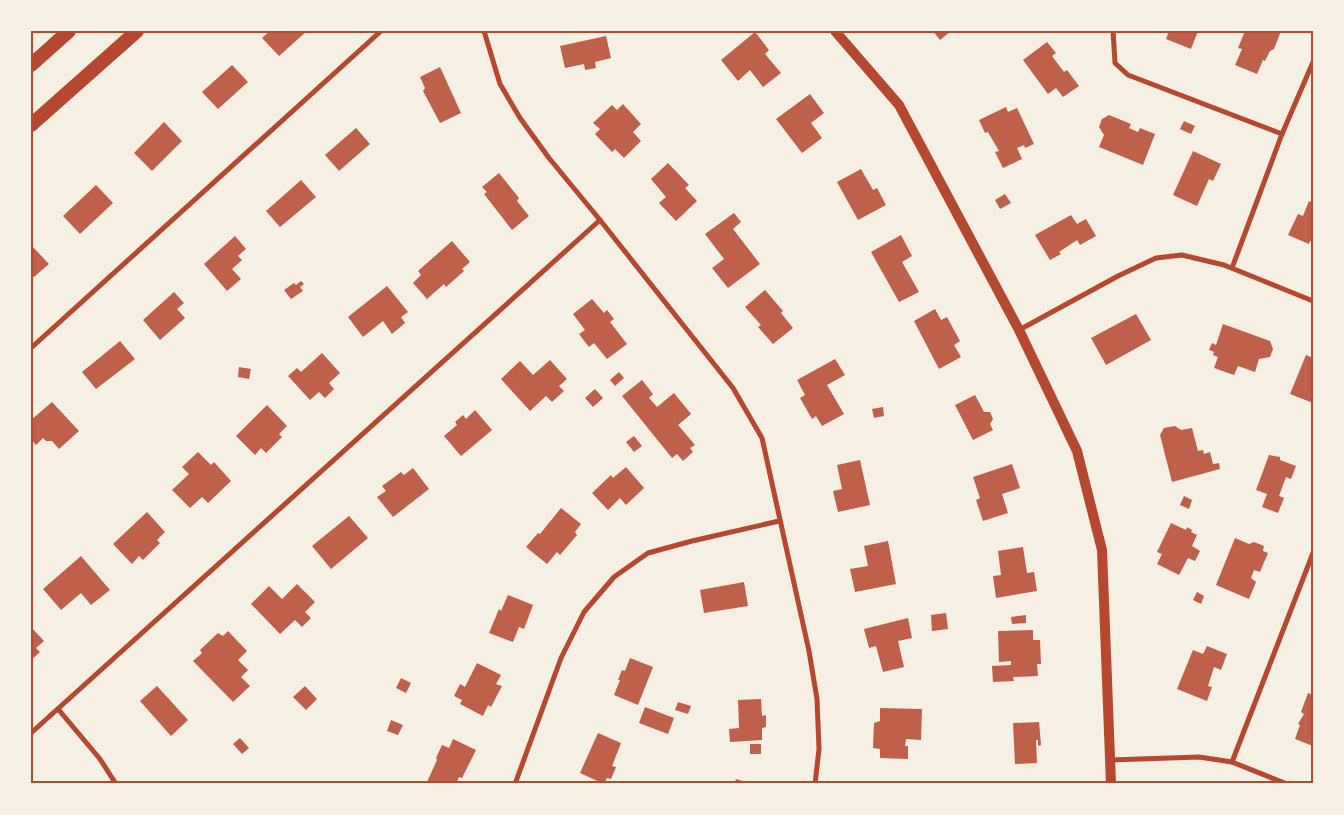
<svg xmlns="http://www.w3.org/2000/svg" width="1344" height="815" font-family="Roboto,sans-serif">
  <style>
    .building { fill: #bf614a }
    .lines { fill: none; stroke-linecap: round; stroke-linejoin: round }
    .minor { stroke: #b5482f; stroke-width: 5 }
    .secondary { stroke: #b5482f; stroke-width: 10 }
    .trunk { stroke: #b5482f; stroke-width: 14 }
    .neatline { fill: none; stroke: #b5482f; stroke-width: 2 }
  </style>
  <rect width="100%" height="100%" fill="#f6efe4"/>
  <!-- building -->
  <g class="building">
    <path d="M270,31H307L279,56L262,38Z"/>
    <path d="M933,31H951L940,40Z"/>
    <path d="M1169,31H1198L1191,49L1166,39Z"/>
    <path d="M1245,31H1281L1274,49L1270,51L1265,61L1263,60L1257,74L1235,65L1242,49L1238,48Z"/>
    <path d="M755,32L769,50L765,54L781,73L763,87L750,70L738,81L721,60Z"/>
    <path d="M606,36L611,58L595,62L596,68L585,70L584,64L565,68L560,46Z"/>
    <path d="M1047,42L1056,53L1052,56L1064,72L1067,70L1079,86L1063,97L1056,88L1048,94L1023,60Z"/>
    <path d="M232,65L248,82L218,109L202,92Z"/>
    <path d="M440,67L461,113L440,123L423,91L425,88L420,77Z"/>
    <path d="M810,94L824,113L811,123L822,138L802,153L776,119Z"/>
    <path d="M623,104L641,124L633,132L641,141L624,158L615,149L612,152L595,134L600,129L593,123L612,105L617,110Z"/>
    <path d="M1006,107L1008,112L1017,108L1034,144L1025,148L1024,145L1017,148L1022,159L1003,168L995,152L999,151L988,132L985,133L979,120Z"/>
    <path d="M1109,115L1131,124L1129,128L1138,132L1140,128L1155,134L1143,165L1099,147L1104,135L1099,127L1102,119Z"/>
    <path d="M1184,121L1195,126L1191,134L1180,129Z"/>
    <path d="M164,122L182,141L152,171L134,153Z"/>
    <path d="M356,128L370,144L339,171L325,155Z"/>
    <path d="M1193,151L1221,164L1213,181L1209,179L1197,206L1173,195Z"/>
    <path d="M668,163L689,185L685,188L697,201L676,221L659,203L666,197L651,179Z"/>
    <path d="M861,169L873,190L877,188L886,205L858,220L837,182Z"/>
    <path d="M499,173L519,198L517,201L529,216L512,230L484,194L487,192L482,187Z"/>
    <path d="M301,180L316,197L280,227L266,211Z"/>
    <path d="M96,185L113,203L80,234L63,216Z"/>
    <path d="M1005,194L1011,203L1000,209L995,200Z"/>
    <path d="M1309,201L1313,203V242L1310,241L1309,244L1288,235L1298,214L1303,216Z"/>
    <path d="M734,213L741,222L733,229L760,264L728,288L712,268L724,259L705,234Z"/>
    <path d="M1071,215L1077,224L1086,219L1096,236L1080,245L1077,240L1059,252L1061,254L1050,260L1035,235Z"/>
    <path d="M901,235L912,256L902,262L919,292L899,302L871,252Z"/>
    <path d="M235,236L246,249L238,256L242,260L232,269L241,279L227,291L204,264Z"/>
    <path d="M452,241L470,262L462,269L464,271L446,287L444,284L427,299L413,283L421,275L418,271Z"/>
    <path d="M31,245L49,264L34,277L31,276Z"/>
    <path d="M301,281L304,284L300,287L303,291L291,299L284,290L294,283L296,285Z"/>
    <path d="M387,286L408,312L401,317L405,323L392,334L383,321L363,337L348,317Z"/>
    <path d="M765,290L783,311L781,313L793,328L773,344L758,327L761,325L745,307Z"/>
    <path d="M174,292L184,303L177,309L185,318L160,340L143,320Z"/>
    <path d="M592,299L604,313L607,310L614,319L610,322L627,344L607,359L594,343L589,347L579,334L585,330L573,314Z"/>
    <path d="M935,309L941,320L947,317L960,341L954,345L961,357L939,369L914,321Z"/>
    <path d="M1136,314L1151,340L1106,365L1091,338Z"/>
    <path d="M1223,324L1270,341L1273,349L1270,357L1259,359L1255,372L1238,366L1234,375L1214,368L1218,357L1213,355L1214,352L1209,350L1212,343L1216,345Z"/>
    <path d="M120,341L135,359L96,389L82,372Z"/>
    <path d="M322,353L340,373L329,383L334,389L325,398L319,392L310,400L288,376L297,368L301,372Z"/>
    <path d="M1306,355L1313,358V403L1290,394Z"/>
    <path d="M835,359L845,375L827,385L844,414L822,426L816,416L812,419L800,398L805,395L797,380Z"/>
    <path d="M550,360L567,379L559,386L564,391L552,402L546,396L530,411L501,379L520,361L533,375Z"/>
    <path d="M239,367L251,369L249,379L238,377Z"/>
    <path d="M619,372L624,378L615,386L610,380Z"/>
    <path d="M642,380L653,394L649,398L657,407L674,393L691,414L678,425L695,445L690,448L693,452L683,461L677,454L672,458L622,396Z"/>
    <path d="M595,389L603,398L593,407L585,398Z"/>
    <path d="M975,395L984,412H990L993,419L990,424L993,430L973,440L955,405Z"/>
    <path d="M52,402L79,431L59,449L52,441H46L43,438L36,445L31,439V420Z"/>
    <path d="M267,405L287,426L279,434L282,437L266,453L261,448L255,455L236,436Z"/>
    <path d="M883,407L884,416L874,418L872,409Z"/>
    <path d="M475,410L492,430L461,456L444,436L457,425L455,422L463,415L466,419Z"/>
    <path d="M1175,426L1181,430L1192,428L1198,451L1203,450L1204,454L1210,452L1213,464L1219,463L1220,469L1172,482L1160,435L1164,428Z"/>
    <path d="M634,436L642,446L634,452L626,442Z"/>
    <path d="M198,452L211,465L214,462L231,481L208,503L202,497L190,508L172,490L189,474L182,467Z"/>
    <path d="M1269,455L1280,457V460L1296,466L1291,479L1286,477L1279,496L1284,498L1278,513L1262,507L1267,494L1256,490Z"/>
    <path d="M860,460L870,505L838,512L833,491L842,489L837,465Z"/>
    <path d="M1012,464L1020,488L1002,494L1008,513L983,521L976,500L980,498L973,477Z"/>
    <path d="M626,467L644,488L626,505L620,498L608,510L592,493L611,475L613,478Z"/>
    <path d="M413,468L429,489L393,517L377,497L386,491L382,486L401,472L404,475Z"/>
    <path d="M1184,496L1192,500L1189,509L1180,505Z"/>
    <path d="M561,508L581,524L575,532L577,535L560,555L557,552L547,564L526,547L538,533L540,534Z"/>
    <path d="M147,512L165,532L157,540L160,543L143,560L139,556L132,564L113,544Z"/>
    <path d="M349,516L368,538L331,569L312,546Z"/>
    <path d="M1171,523L1186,530L1187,527L1192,530L1191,532L1197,535L1192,546L1200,551L1195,561L1188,558L1179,575L1157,564L1162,554L1157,552Z"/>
    <path d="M1235,538L1249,544L1254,542L1264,546L1263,551L1268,553L1260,572L1254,570L1251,578L1256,582L1249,599L1216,585Z"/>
    <path d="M888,541L896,584L855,592L850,569L868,566L864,546Z"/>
    <path d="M1023,547L1027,573L1034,572L1037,591L996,598L993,576L1001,575L998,551Z"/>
    <path d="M81,556L110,590L91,605L81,593L61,610L43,589Z"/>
    <path d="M744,582L748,606L704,613L700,590Z"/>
    <path d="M297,584L315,602L305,612L311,618L302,627L295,620L280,634L251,604L269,586L282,599Z"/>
    <path d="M1197,592L1204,596L1201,604L1193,600Z"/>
    <path d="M508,595L533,605L524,629L519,627L513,642L489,633L499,609L501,611Z"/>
    <path d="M946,613L948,629L932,631L931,615Z"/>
    <path d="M1026,615V623L1012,624L1011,617Z"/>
    <path d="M908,618L912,638L898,641L904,667L883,672L876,646L869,648L864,629Z"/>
    <path d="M31,627L44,641L36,648L40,652L31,660Z"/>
    <path d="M1033,630V640H1040L1041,664H1037L1038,676L1013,677L1014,681L993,682L992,666L1011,665V661L999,662L998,631Z"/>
    <path d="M228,631L247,651L238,660L248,670L241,677L250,686L233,702L193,661L202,653L200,650L218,633L223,636Z"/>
    <path d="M1207,646L1227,654L1221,670L1214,667L1208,686L1212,687L1207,701L1177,689L1193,650L1203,654Z"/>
    <path d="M630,658L653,667L638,705L614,695L620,680H618L622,670L625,671Z"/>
    <path d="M477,663L501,675L496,684L502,686L491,707L488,705L483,716L460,704L462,700L454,696L460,684L465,687Z"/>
    <path d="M401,678L411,683L406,693L396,688Z"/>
    <path d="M157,686L188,720L171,736L140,701Z"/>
    <path d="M305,686L317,699L306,710L293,697Z"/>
    <path d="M1308,693L1313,695V746L1295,739L1300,725L1298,724L1304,714L1301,712Z"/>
    <path d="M761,699L762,716L766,715V727L762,728V740L730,742L729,729L739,728L738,700Z"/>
    <path d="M678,702L691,706L688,714L675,710Z"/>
    <path d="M645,707L674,718L668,734L639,723Z"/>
    <path d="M880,708L922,709L921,740L906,739L905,746H908V759L880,758V749L873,748L874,723L880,721Z"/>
    <path d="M391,720L403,725L398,735L387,731Z"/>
    <path d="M1039,722L1041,745L1038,746V740H1036L1037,763L1015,764L1013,723Z"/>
    <path d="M598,733L621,743L612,766L616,767L611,779L607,778L604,784L580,773Z"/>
    <path d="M240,738L249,748L242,754L233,744Z"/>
    <path d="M453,739L476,750L462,778L459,777L456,784H431L427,782L437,760L436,758L442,745L449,748Z"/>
    <rect x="750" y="744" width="11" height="10"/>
    <path d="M736,779L749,783V784H734Z"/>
    <path d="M327,781L328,784H315V783Z"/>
  </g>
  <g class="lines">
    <!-- minor -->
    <g class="minor">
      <path d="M484,31L500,84L520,118L549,158L600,220L733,388L762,438L809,651L817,699L819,749L815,784"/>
      <path d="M1113,31L1115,63L1128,75L1282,134"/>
      <path d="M1232,268L1282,134L1313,62"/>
      <path d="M1019,330L1118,276L1156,258L1182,255L1224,265L1313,301"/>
      <path d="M31,348L381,31"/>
      <path d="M58,709L100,759L116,784"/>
      <path d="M31,733L600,220"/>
      <path d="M1110,760L1199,757L1232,762L1287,784"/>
      <path d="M1232,762L1313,553"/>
      <path d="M515,784L561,658L584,612L614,577L648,553L692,541L779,521"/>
    </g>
    <!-- secondary -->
    <path class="secondary" d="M835,31L899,105L1019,330L1077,451L1102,550L1111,784"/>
    <!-- trunk -->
    <g class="trunk">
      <path d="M31,65L69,31"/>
      <path d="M31,125L137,31"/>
    </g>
  </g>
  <!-- border -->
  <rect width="1344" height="815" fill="none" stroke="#f6efe4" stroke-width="65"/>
  <rect x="32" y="32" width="1280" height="750" class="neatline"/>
</svg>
